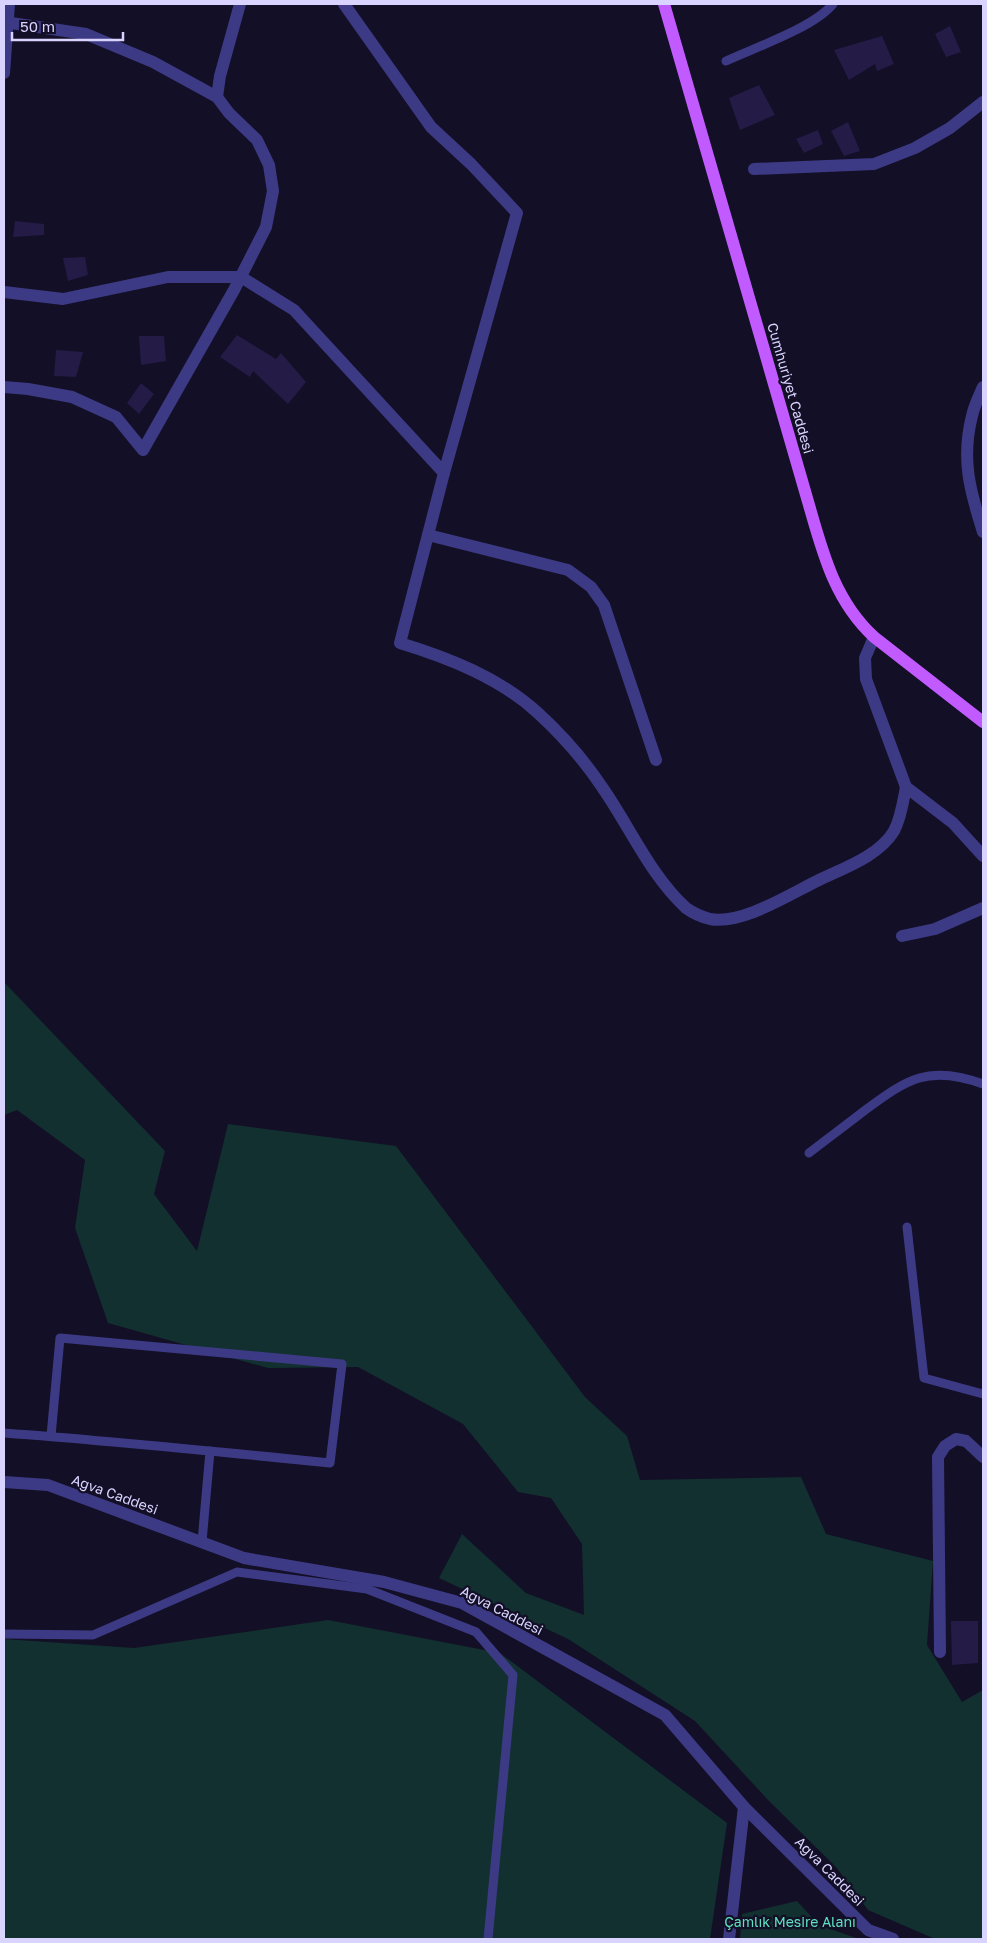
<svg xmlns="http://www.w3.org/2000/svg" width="987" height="1943" font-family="'Golos Text',sans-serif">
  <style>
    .green { fill: #12302f }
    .building { fill: #241b47 }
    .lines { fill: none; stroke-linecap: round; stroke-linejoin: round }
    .service { stroke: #3d3a85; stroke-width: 9 }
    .minor { stroke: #3d3a85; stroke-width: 12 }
    .tertiary { stroke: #3d3a85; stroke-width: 12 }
    .primary { stroke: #c25bff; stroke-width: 12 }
    .labels { text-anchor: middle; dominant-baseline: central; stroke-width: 4.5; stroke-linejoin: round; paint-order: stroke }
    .street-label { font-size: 14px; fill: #d9d4ff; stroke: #130f26 }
    .park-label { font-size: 14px; fill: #5fe0c0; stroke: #130f26 }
  </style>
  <rect width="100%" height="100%" fill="#130f26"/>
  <!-- green -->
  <g class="green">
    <path d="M4,982L165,1151L154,1194L197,1251L228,1124L396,1146L585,1397L627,1436L640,1480L801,1477L826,1534L933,1561L927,1645L962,1702L983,1690V1939H935L868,1910L836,1867L769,1801L695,1721L568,1639L439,1578L462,1534L526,1593L584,1615L582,1544L551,1498L518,1492L463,1424L358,1367L268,1368L108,1323L75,1228L85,1160L17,1110L4,1115Z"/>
    <path d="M328,1620L500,1653L727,1823L710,1939H4V1639L134,1648Z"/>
    <path d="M797,1901L819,1925L859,1939H740L742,1914Z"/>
  </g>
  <!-- building -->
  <g class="building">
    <path d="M950,26L961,52L946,57L935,34Z"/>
    <path d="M882,36L894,64L877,71L875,64L849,80L834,50Z"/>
    <path d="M759,85L775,115L740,130L729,98Z"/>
    <path d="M848,122L860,151L844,156L831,131Z"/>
    <path d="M818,130L823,144L804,153L796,139Z"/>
    <path d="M15,221L44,224V235L13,237Z"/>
    <path d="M85,257L88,275L68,281L63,258Z"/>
    <path d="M237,335L276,359L281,353L306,382L288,404L253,371L250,377L220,357Z"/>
    <path d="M139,336H164L166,361L141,365Z"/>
    <path d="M56,350L83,352L76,377L54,376Z"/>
    <path d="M141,383L154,394L139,414L127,403Z"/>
    <path d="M951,1621H978V1663L952,1665Z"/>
  </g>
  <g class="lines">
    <!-- service -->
    <g class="service">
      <path d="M726,61C756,47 813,28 833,4"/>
      <path d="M809,1153C827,1139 846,1125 864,1111C907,1079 929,1064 983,1084"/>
      <path d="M907,1227L924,1378L983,1394"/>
      <path d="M4,1433C113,1441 222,1452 330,1463L342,1364L60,1338L51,1436"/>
      <path d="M202,1542L210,1451"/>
      <path d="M4,1634L93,1635L237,1572L367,1589L476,1632L513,1675L488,1939"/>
    </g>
    <!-- minor -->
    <g class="minor">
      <path d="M344,4L431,127L471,164L517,213L444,473L400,643C449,658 500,678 538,713C562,735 584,760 602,787C630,827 650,875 686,908C693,913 702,917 710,919C742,925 790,894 819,880C844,868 879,856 894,831C901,818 903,802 906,787"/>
      <path d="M4,22L86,34L153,62L217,97"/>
      <path d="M4,73L9,4"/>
      <path d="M754,169L874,164L915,148L950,128L983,102"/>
      <path d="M4,292L63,299L168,277H241L294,310L444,473"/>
      <path d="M4,387L28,389L72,397L116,417L143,450L234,290L266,227L273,191L269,165L257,140L229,113L217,97L220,76L240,4"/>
      <path d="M983,387C979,396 974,406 972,416C961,459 970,491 983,532"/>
      <path d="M428,535L568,570L591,587L604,605L607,614L656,760"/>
      <path d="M874,637L865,658L866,679L906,787L953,823L983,856"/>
      <path d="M902,936L935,929L983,908"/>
      <path d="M940,1652L938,1457L945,1446L956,1439L966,1441L983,1457"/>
    </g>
    <!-- tertiary -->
    <g class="tertiary">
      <path d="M4,1482L48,1485L244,1558L384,1582L462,1603L665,1715L744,1807L868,1930L893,1939"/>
      <path d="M729,1939L744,1807"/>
    </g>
    <!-- primary -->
    <path class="primary" d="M664,4L809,505C823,554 835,601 874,637L983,722"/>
  </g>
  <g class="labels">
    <!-- street labels -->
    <g class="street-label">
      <text transform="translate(791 388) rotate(74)">Cumhuriyet Caddesi</text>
      <text transform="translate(115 1494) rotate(20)">Ağva Caddesi</text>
      <text transform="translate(502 1610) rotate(27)">Ağva Caddesi</text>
      <text transform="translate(830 1871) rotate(45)">Ağva Caddesi</text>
    </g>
    <!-- park labels -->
    <g class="park-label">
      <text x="790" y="1921">Çamlık Mesire Alanı</text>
    </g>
  </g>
  <!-- border -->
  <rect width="987" height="1943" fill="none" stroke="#d9d4ff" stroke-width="10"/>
  <!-- scale -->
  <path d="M12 32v8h111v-8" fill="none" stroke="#d9d4ff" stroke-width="2.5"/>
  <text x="20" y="32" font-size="15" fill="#d9d4ff" stroke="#130f26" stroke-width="4" paint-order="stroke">50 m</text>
</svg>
